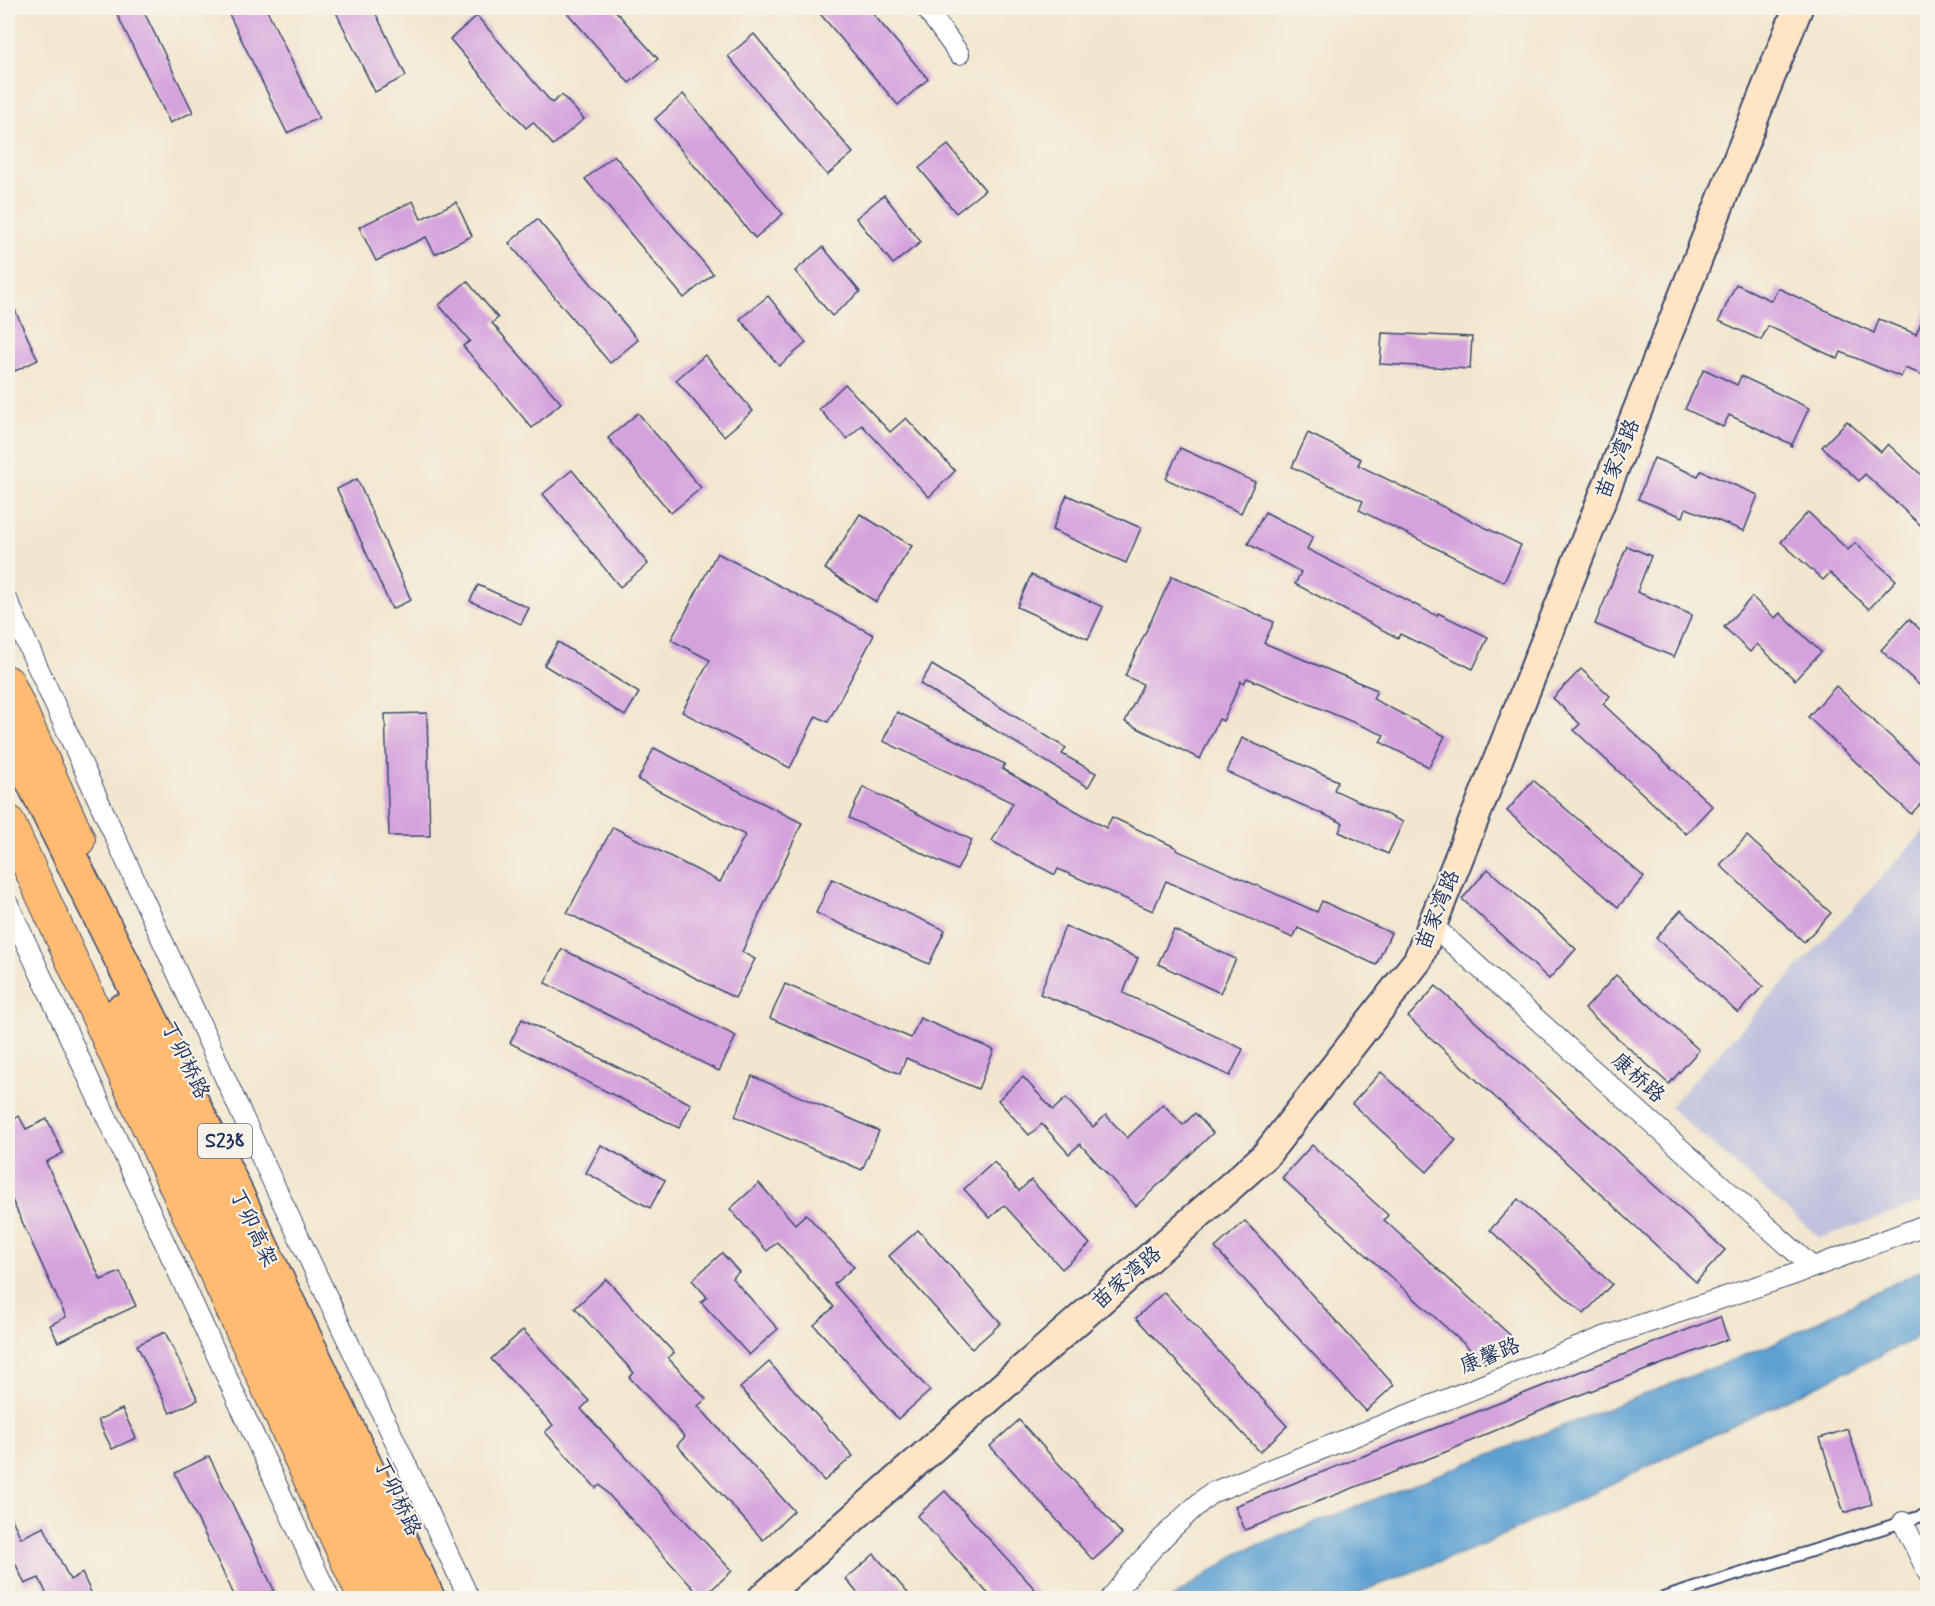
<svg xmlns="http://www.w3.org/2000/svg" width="1935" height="1606" font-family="Mynerve,'LXGW WenKai TC',sans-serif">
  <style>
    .industrial { fill: #c0c2dd }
    .water { fill: #5da1d2; stroke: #3c6898; stroke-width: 1.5 }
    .building { fill: #d4a2dd }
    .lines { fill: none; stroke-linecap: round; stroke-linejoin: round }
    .lane-casing { stroke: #3b4a6f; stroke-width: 14 }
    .street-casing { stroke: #3b4a6f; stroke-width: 22 }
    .secondary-casing { stroke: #3b4a6f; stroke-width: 32 }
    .primary-casing { stroke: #3b4a6f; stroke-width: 34 }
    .highway-casing { stroke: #3b4a6f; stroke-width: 36 }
    .lane { stroke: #fff; stroke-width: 10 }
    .street { stroke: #fff; stroke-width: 20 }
    .secondary { stroke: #ffe4c6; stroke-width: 28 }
    .primary { stroke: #ffbb71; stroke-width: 32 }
    .highway { stroke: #ffbb71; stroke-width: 33 }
    .labels { text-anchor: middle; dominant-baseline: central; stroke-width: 4.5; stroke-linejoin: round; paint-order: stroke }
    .shield { fill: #f7f3e8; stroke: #5d6a87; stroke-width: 1.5 }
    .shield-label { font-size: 20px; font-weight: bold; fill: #1b2f5e }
    .street-label { font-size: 21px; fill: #1b2f5e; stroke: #f7f3e8 }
  </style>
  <rect width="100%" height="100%" fill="#f7f3e8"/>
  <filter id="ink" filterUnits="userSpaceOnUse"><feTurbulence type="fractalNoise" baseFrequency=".0167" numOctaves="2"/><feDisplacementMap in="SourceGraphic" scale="12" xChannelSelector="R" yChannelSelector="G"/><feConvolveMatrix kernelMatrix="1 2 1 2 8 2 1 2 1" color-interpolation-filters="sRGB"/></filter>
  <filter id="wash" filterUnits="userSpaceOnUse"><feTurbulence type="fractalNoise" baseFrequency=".008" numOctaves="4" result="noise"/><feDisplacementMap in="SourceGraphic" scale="24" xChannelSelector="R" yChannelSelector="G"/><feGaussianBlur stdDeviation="1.35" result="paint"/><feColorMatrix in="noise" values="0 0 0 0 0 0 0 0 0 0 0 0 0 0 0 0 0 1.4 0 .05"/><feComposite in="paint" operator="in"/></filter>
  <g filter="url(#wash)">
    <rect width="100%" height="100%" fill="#f2e6ce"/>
    <!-- industrial -->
    <path class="industrial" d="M1927,828V1201L1820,1238L1669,1107Z"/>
    <!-- water -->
    <path class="water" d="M1927,1267V1333L1485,1544L1345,1598H1172L1242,1551L1768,1346Z"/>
    <g id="blocks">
      <!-- building -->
      <g class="building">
        <path d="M114,8H142L193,112L170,123Z"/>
        <path d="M226,8H266L319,118L287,133Z"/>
        <path d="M334,8H373L406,76L375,92Z"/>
        <path d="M563,8H613L658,59L629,83Z"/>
        <path d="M815,8H868L928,79L898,105Z"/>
        <path d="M477,16L552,103L562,95L584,119L553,145L533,122L526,128L450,39Z"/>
        <path d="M754,34L853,153L827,175L728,56Z"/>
        <path d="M683,94L783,214L755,238L655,119Z"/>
        <path d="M948,145L985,190L956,213L919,168Z"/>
        <path d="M614,155L713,274L684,298L585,179Z"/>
        <path d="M884,195L921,242L893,264L856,218Z"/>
        <path d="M413,201L421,219L456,202L472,236L435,254L426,237L376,261L359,227Z"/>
        <path d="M537,219L638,340L610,363L509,243Z"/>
        <path d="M823,247L860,292L832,316L795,271Z"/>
        <path d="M467,281L498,318L492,323L561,403L532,428L463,346L470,341L439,305Z"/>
        <path d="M1736,284L1772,301L1778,288L1874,333L1879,319L1916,334L1928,307V377L1905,368L1901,377L1841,352L1838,359L1768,326L1761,340L1719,321Z"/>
        <path d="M8,295L38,360L15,371L8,356Z"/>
        <path d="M768,296L806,343L779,366L740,319Z"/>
        <path d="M1382,333L1472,337L1470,369L1380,364Z"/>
        <path d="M705,355L753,411L724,436L676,380Z"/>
        <path d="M1704,369L1737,385L1741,376L1809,408L1791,447V444L1729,415L1723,427L1685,409Z"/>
        <path d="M845,384L890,432L906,418L955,471L929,497L862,425L847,439L819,409Z"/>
        <path d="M638,413L701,488L671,513L608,438Z"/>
        <path d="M1847,421L1881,452L1888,444L1928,481V532L1865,474L1859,481L1822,447Z"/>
        <path d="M1308,433L1361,459L1358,465L1521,545L1504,582L1359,510L1363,501L1292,467Z"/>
        <path d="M1180,448L1255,482L1241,513L1166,479Z"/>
        <path d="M1654,458L1698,476L1701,471L1758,495L1744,531L1686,508L1683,517L1638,499Z"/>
        <path d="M572,470L648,564L620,587L543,494Z"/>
        <path d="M357,479L411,600L392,609L337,489Z"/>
        <path d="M1067,495L1141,528L1126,563L1052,530Z"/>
        <path d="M1265,512L1313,537L1307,549L1437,616L1438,613L1488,637L1473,669L1400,634L1398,638L1295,584L1301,572L1248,544Z"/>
        <path d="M1808,512L1848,550L1855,543L1896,580L1869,609L1830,573L1823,580L1781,542Z"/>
        <path d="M860,514L912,546L876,602L825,569Z"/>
        <path d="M1627,546L1651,556L1637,592L1692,615L1674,657L1595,624Z"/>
        <path d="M717,553L874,635L828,722L816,716L790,768L682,712L710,660L671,640Z"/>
        <path d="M1031,575L1103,607L1088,639L1017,607Z"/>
        <path d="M1172,576L1274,622L1264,643L1377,690L1373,699L1445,736L1429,767L1380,742L1384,735L1247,678L1244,683L1241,681L1223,721L1219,719L1200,759L1125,722L1143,684L1125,676Z"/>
        <path d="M478,585L529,608L521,624L470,601Z"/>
        <path d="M1752,597L1775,618L1780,613L1821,652L1795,680L1757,644L1750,652L1724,627Z"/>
        <path d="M1909,619L1928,637V693L1881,650Z"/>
        <path d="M558,642L639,693L625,716L544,665Z"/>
        <path d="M932,665L1066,748L1062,754L1096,773L1088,787L920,684Z"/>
        <path d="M1581,669L1610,696L1603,704L1712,806L1686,834L1574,730L1580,724L1553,698Z"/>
        <path d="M1836,686L1928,771V796L1911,814L1808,717Z"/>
        <path d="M897,712L1005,764L1002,769L1106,828L1112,817L1177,848L1176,850L1317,912L1322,901L1391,933L1376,965L1298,928L1293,938L1166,881L1153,911L1058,869L1055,875L992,841L1013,803L883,741Z"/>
        <path d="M427,713L430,836H389L385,714Z"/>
        <path d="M1242,738L1338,781L1334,790L1403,822L1388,854L1339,832L1343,823L1227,772Z"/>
        <path d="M654,748L802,823L742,952L755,959L735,998L567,913L613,827L720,882L745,835L638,780Z"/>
        <path d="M1533,780L1644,877L1618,907L1507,811Z"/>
        <path d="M863,787L972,840L957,870L849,818Z"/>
        <path d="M1747,836L1831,913L1804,942L1720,865Z"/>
        <path d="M1488,869L1576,949L1549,979L1462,899Z"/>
        <path d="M832,879L945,930L929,964L816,913Z"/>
        <path d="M1681,910L1763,986L1738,1013L1656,938Z"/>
        <path d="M1065,926L1138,958L1123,993L1243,1049L1230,1076L1113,1022L1040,994Z"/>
        <path d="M1174,930L1236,959L1220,993L1158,964Z"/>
        <path d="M562,949L736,1036L719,1071L545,983Z"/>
        <path d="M1616,975L1699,1050L1669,1084L1585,1009Z"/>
        <path d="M785,984L911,1038L920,1018L994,1050L978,1089L906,1058L900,1074L770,1018Z"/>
        <path d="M1436,986L1725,1250L1696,1282L1408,1017Z"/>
        <path d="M522,1019L691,1104L679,1128L510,1043Z"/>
        <path d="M1381,1072L1456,1140L1427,1172L1352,1104Z"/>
        <path d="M752,1076L879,1131L862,1170L735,1116Z"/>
        <path d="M1023,1077L1053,1110L1066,1098L1093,1127L1106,1115L1127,1138L1163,1104L1183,1125L1195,1113L1213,1133L1136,1206L1080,1144L1069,1154L1042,1124L1029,1135L998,1100Z"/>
        <path d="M19,1116L26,1129L47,1119L63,1153L46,1162L101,1280L120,1272L136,1306L58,1342L50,1325L66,1317L8,1191V1121Z"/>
        <path d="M601,1145L665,1180L650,1208L586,1173Z"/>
        <path d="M1312,1145L1388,1215L1384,1220L1510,1335L1485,1363L1282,1178Z"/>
        <path d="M994,1162L1019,1191L1031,1180L1090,1244L1062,1269L1004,1205L990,1218L964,1189Z"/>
        <path d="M759,1183L795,1224L806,1214L854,1267L834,1284L930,1391L898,1419L814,1325L834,1307L777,1242L767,1251L730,1209Z"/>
        <path d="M1518,1199L1612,1284L1584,1314L1490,1230Z"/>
        <path d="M1245,1221L1394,1385L1366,1411L1215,1248Z"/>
        <path d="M918,1230L1001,1323L972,1349L889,1256Z"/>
        <path d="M722,1253L739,1272L732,1278L778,1329L749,1355L701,1302L707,1297L692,1280Z"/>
        <path d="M606,1279L674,1353L668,1358L706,1399L698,1406L794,1511L763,1540L677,1445L685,1437L629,1377L634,1373L575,1308Z"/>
        <path d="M1164,1292L1287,1426L1260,1452L1136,1318Z"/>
        <path d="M1720,1317L1728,1339L1561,1402L1448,1451L1245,1530L1235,1506Z"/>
        <path d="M523,1330L589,1401L581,1409L732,1571L702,1598L600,1485L596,1488L545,1432L553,1425L491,1359Z"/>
        <path d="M165,1332L198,1400L170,1413L137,1345Z"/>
        <path d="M769,1362L853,1456L824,1481L740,1388Z"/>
        <path d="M122,1409L136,1438L112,1449L98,1420Z"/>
        <path d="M1019,1420L1122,1534L1093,1560L990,1446Z"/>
        <path d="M1848,1429L1872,1504L1844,1513L1820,1438Z"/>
        <path d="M209,1456L274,1590L257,1599H236L175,1473Z"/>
        <path d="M945,1491L1044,1599H993L917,1516Z"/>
        <path d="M8,1511L21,1538L44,1527L70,1580L82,1573L94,1599H49L39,1578L25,1584L8,1548Z"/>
        <path d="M874,1554L913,1599H862L846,1579Z"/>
      </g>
    </g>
  </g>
  <g filter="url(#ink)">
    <use href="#blocks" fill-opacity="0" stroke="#3b4a6f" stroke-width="1.5"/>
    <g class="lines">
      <!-- lane casing -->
      <g class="lane-casing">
        <path id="lane" d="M1663,1598L1928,1514"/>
      </g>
      <!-- street casing -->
      <g class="street-casing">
        <g id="street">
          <path d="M926,8L959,54"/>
          <path d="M8,602L263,1161L469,1598"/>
          <path d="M8,904L329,1598"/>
          <path d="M1432,925L1812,1267"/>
          <path d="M1903,1522L1928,1573"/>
          <path d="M1111,1598C1141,1558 1173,1525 1211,1493L1604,1337L1795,1274L1928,1224"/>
        </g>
      </g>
      <!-- secondary casing -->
      <g class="secondary-casing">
        <path id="secondary" d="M762,1598L1265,1156L1418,960L1798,8"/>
      </g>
      <!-- primary casing -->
      <g class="primary-casing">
        <g id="primary">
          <path d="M8,682L79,840"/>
          <path d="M8,821L364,1598"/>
        </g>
      </g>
      <!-- highway casing -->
      <g class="highway-casing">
        <g id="highway">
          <path d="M8,732L214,1146L428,1598"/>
          <path d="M121,1011L398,1598"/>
        </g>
      </g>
      <!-- lane -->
      <use href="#lane" class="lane"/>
      <!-- street -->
      <use href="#street" class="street"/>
      <!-- secondary -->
      <use href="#secondary" class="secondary"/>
      <!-- primary -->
      <use href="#primary" class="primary"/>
      <!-- highway -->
      <use href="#highway" class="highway"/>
    </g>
  </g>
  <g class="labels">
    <!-- shield labels -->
    <rect class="shield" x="198" y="1124" width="54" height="34" rx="4.5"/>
    <g class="shield-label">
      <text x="225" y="1141">S238</text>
    </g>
    <!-- street labels -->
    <g class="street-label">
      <text transform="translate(1618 459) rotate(-68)">苗家湾路</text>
      <text transform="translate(1438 910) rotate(-68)">苗家湾路</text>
      <text transform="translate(185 1060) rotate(64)">丁卯桥路</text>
      <text transform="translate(1638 1078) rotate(42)">康桥路</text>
      <text transform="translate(253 1228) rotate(65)">丁卯高架</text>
      <text transform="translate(1127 1278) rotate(-41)">苗家湾路</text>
      <text transform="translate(1490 1356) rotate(-22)">康馨路</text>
      <text transform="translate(397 1497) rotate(65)">丁卯桥路</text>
    </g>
  </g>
  <!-- margin -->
  <rect width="1935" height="1606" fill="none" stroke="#f7f3e8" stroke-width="30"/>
</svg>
